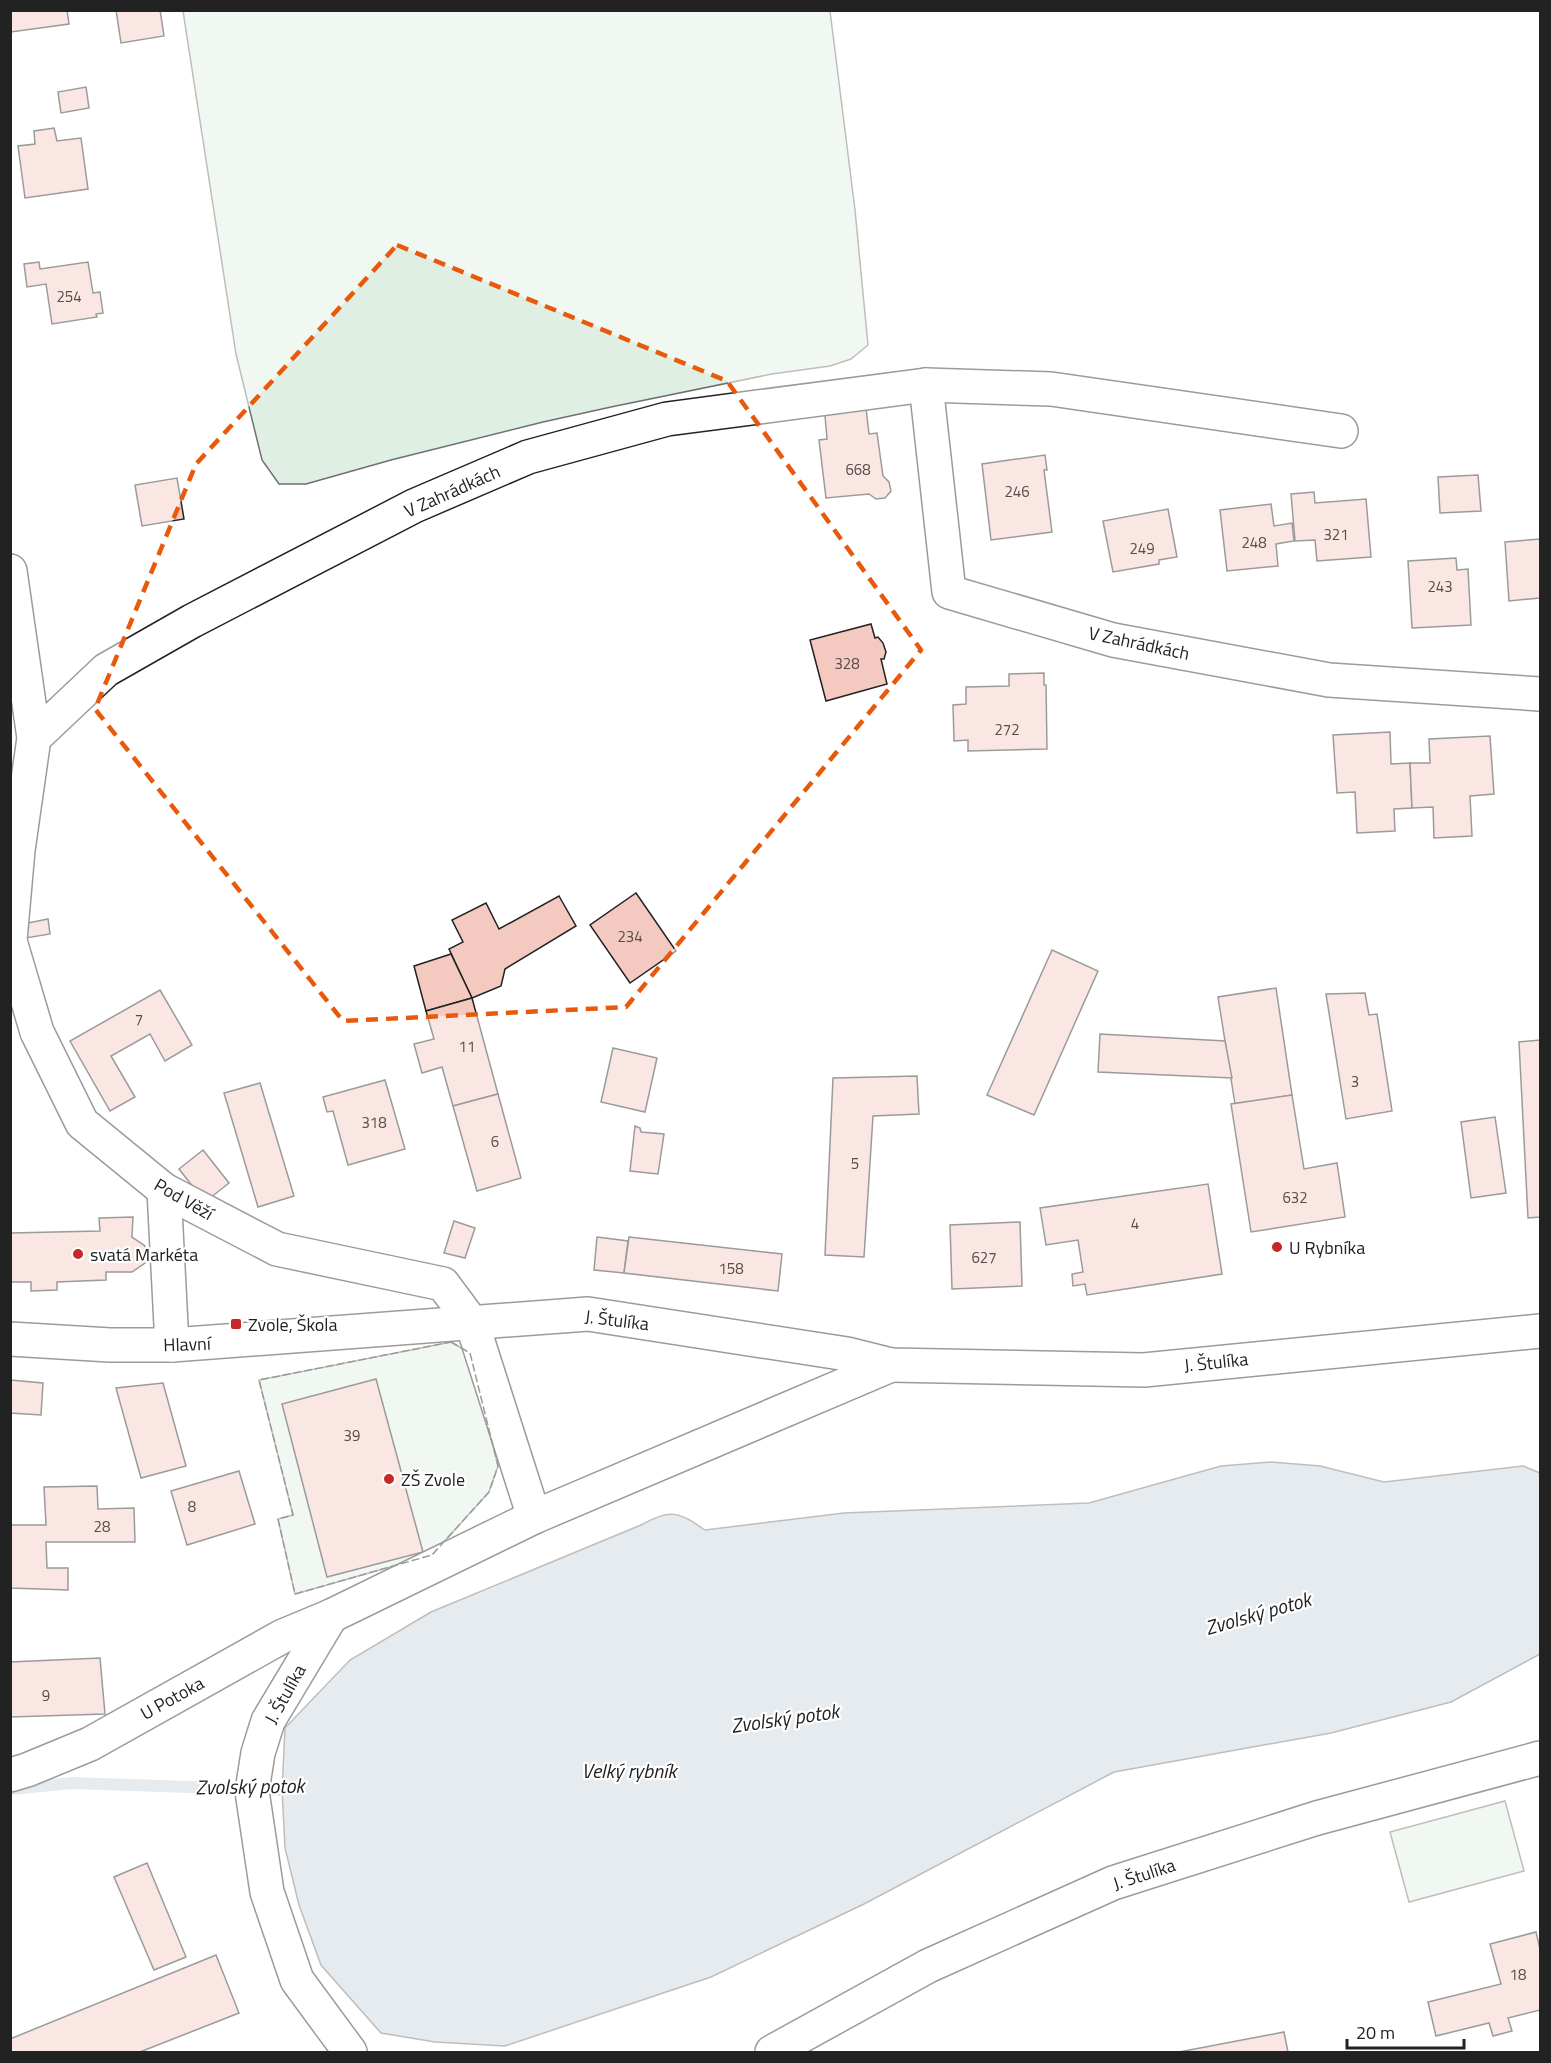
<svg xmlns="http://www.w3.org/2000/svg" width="1551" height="2063" font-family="'Titillium Web',sans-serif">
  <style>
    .green { fill: #e0efe3; stroke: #6f6f6f; stroke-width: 1.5 }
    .water { fill: #c7d3dd; stroke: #6f6f6f; stroke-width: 1.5 }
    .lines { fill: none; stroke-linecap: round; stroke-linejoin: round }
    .stream { stroke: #c7d3dd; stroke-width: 12 }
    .building { fill: #f3c9c0; stroke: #222; stroke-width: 1.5 }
    .minor-casing { stroke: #222; stroke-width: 36 }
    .minor { stroke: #fff; stroke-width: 33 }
    .fence { stroke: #222; stroke-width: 1.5; stroke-dasharray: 8 3; stroke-linecap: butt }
    .marked { fill: none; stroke: #e8590c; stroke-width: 4.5; stroke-dasharray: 12 8; stroke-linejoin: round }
    .poi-dot { fill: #c62828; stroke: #fff; stroke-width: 2 }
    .labels { text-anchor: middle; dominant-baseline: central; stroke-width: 4.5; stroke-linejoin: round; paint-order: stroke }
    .number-label { font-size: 15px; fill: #564c4a }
    .street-label { font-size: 18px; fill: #222; stroke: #fff }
    .poi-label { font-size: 18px; fill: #222; stroke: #fff; text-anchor: start }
    .water-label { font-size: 20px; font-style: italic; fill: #222; stroke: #fff }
  </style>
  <rect width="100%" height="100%" fill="#fff"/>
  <!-- green -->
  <g class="green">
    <path d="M183,11H830L855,210L868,345L851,359L830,366L772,374L611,407L543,422L391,460L306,484H279L262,460L236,354Z"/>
    <path d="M451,1342L470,1353L498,1466L489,1492L432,1555L295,1594L278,1519L293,1515L259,1380Z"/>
    <path d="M1505,1801L1524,1871L1409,1902L1390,1832Z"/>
  </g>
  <!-- water -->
  <path class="water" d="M1271,1462L1320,1466L1384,1482L1523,1466L1540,1473V1654L1451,1702L1331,1733L1114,1772L864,1904L711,1977L505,2046L435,2042L381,2033L321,1965L299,1905L285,1848L282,1790L285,1728L350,1660L431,1612L641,1525C671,1509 677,1511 705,1530L844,1513L1089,1503L1221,1466Z"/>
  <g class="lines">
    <!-- stream -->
    <path class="stream" d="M11,1789L72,1783L282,1790L296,1788"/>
  </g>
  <!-- building -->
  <g class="building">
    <path d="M10,10H67L69,24L11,32Z"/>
    <path d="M116,10H160L164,36L121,43Z"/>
    <path d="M86,87L89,108L61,113L58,92Z"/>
    <path d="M54,128L57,141L81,138L88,189L25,198L18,146L35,144L34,131Z"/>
    <path d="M39,262L40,269L88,262L93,293L100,292L103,313L96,314L97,317L52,324L46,284L27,287L24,264Z"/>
    <path d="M865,400L869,434L877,433L883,476L889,482L891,491L885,498L876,499L869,494L826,498L819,440L827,439L824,404Z"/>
    <path d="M1045,455L1047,470H1044L1052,532L991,540L982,464Z"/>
    <path d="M1478,475L1481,511L1440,513L1438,477Z"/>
    <path d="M177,478L184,519L142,526L135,485Z"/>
    <path d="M1314,492L1315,503L1366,499L1371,557L1317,561L1315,540L1295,541L1291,494Z"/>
    <path d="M1271,504L1274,526L1292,523L1294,541L1276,544L1278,566L1227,571L1220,510Z"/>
    <path d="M1168,509L1177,557L1159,560V564L1113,572L1103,521Z"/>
    <path d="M1540,539V598L1509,601L1505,542Z"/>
    <path d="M1456,558L1457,570L1468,569L1471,625L1412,628L1408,561Z"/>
    <path d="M871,624L875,638L878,637L883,643L886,652L884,659H881L887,684L826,701L810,640Z"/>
    <path d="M1044,673V685H1046L1047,749L968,751V740L954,741L953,705L966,704V687L1009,686V674Z"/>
    <path d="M1390,732L1391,764L1410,763L1412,808L1394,809L1395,831L1357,833L1355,792L1337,793L1333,735Z"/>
    <path d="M1490,736L1494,794L1470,796L1472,836L1434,838L1433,807L1412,808L1410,763H1430L1429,739Z"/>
    <path d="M636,893L676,951L630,983L590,925Z"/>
    <path d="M559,896L576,926L505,969L501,986L472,998L449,949L463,942L452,920L486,903L499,929Z"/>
    <path d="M48,919L50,934L26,938L23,924Z"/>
    <path d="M1052,950L1098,971L1034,1115L987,1095Z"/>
    <path d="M451,954L472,998L426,1011L414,966Z"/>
    <path d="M1276,988L1292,1095L1235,1104L1218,997Z"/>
    <path d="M160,990L192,1045L165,1061L150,1034L111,1056L135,1097L110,1111L70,1041Z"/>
    <path d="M1365,993L1369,1015L1377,1014L1392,1111L1346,1119L1326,994Z"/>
    <path d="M472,998L498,1094L453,1106L442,1067L422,1073L414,1044L434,1039L426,1011Z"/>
    <path d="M1100,1034L1225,1041L1232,1078L1098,1072Z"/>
    <path d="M1540,1040V1217L1528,1218L1519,1042Z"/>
    <path d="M613,1048L657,1058L645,1112L601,1102Z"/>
    <path d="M917,1076L919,1114L873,1116L864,1257L825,1255L833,1078Z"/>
    <path d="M385,1080L405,1149L348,1165L333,1111L327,1112L323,1097Z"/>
    <path d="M260,1083L294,1196L258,1207L224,1093Z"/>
    <path d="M498,1094L521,1178L477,1191L453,1106Z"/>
    <path d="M1292,1095L1304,1169L1337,1163L1345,1217L1251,1232L1231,1104Z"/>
    <path d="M1495,1117L1506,1193L1471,1198L1461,1122Z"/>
    <path d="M635,1126L640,1128L641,1132L664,1134L658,1174L630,1171Z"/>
    <path d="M203,1150L229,1183L205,1202L179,1169Z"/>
    <path d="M1208,1184L1222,1274L1087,1295L1085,1284L1073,1286L1072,1274L1083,1272L1078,1240L1046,1245L1040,1208Z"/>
    <path d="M133,1217L132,1237L145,1246V1263L132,1272H106V1280L57,1282V1290L31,1291V1282H10V1233L100,1231L99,1218Z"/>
    <path d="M454,1221L475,1228L465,1258L444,1253Z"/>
    <path d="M1020,1222L1022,1286L952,1289L950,1225Z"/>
    <path d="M597,1237L628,1241L624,1273L594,1270Z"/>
    <path d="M629,1237L782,1254L778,1291L624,1273Z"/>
    <path d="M376,1379L423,1552L327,1577L282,1404Z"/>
    <path d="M10,1380L43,1383L41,1415L10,1413Z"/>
    <path d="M163,1383L186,1466L141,1478L116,1388Z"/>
    <path d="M239,1471L255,1524L187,1545L171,1491Z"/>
    <path d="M97,1486L98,1509L134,1508L135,1542H46L47,1568H68V1590L10,1588V1525H46L44,1487Z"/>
    <path d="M100,1658L105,1714L10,1717V1662Z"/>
    <path d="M147,1863L186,1957L154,1970L114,1877Z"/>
    <path d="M1536,1932L1540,1949V2010L1508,2018L1512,2031L1493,2036L1489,2023L1436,2036L1428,2002L1501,1984L1490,1944Z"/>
    <path d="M216,1955L239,2013L140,2052H10V2039Z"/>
    <path d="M1284,2032L1288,2052H1179Z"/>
  </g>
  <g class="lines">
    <!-- minor casing -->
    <g class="minor-casing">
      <g id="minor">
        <path d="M926,385L949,592L1113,640L1329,680L1540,694"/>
        <path d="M10,571L34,738L18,850L10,940"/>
        <path d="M34,738L106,670L192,621L414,506L528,457L667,419L926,385L1051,389L1341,431"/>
        <path d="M10,941L37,1032L82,1123L164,1190L277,1249L443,1284L472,1323L534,1517"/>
        <path d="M164,1190L172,1345"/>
        <path d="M10,1339L110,1345H172L588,1314L847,1354L891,1365L1144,1370L1540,1331"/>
        <path d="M331,1616L268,1721L258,1753L252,1791L267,1892L297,1980L350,2052"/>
        <path d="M10,1775L27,1770L90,1744L283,1636L331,1616L534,1517L891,1365"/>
        <path d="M772,2052L928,1966L1113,1883L1317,1818L1540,1758"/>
      </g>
    </g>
    <!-- minor -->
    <use href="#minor" class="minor"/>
    <!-- fence -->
    <path class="fence" d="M451,1342L470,1353L498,1466L489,1492L432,1555L295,1594L278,1519L293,1515L259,1380Z"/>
  </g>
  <!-- marked area -->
  <path d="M0 0H1551V2063H0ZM397,245L727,381L921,650L626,1007L343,1021L95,709L196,464Z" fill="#fff" fill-opacity=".55" fill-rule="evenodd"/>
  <path class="marked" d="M397,245L727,381L921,650L626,1007L343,1021L95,709L196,464Z"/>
  <!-- markers -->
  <g class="poi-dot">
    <circle cx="1277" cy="1247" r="6"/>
    <circle cx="78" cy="1254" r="6"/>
    <rect x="230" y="1318" width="12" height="12" rx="3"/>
    <circle cx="389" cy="1479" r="6"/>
  </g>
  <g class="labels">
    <!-- number labels -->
    <g class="number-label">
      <text x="69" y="296">254</text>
      <text x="858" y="469">668</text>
      <text x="1017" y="491">246</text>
      <text x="1336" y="534">321</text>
      <text x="1254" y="542">248</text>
      <text x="1142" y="548">249</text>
      <text x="1440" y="586">243</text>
      <text x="847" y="663">328</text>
      <text x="1007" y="729">272</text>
      <text x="630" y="936">234</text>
      <text x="139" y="1019">7</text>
      <text x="467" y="1046">11</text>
      <text x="1355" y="1081">3</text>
      <text x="374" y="1122">318</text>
      <text x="495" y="1141">6</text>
      <text x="855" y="1163">5</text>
      <text x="1295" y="1197">632</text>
      <text x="1135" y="1223">4</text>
      <text x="984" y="1257">627</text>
      <text x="731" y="1268">158</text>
      <text x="352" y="1435">39</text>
      <text x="192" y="1506">8</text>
      <text x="102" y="1526">28</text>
      <text x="46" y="1695">9</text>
      <text x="1518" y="1974">18</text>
    </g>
    <!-- street labels -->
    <g class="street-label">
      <text transform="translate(452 491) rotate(-24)">V Zahrádkách</text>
      <text transform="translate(1139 643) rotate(12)">V Zahrádkách</text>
      <text transform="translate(184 1199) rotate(30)">Pod Věží</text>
      <text transform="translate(617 1320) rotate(7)">J. Štulíka</text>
      <text transform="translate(187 1344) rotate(-2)">Hlavní</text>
      <text transform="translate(1216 1362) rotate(-6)">J. Štulíka</text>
      <text transform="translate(285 1694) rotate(-61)">J. Štulíka</text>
      <text transform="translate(172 1698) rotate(-29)">U Potoka</text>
      <text transform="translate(1144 1874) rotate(-18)">J. Štulíka</text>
    </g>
    <!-- poi labels -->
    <g class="poi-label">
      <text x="1289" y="1247">U Rybníka</text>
      <text x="90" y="1254">svatá Markéta</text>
      <text x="248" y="1324">Zvole, Škola</text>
      <text x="401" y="1479">ZŠ Zvole</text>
    </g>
    <!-- water labels -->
    <g class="water-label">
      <text transform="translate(1258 1613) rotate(-16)">Zvolský potok</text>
      <text transform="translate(785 1718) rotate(-8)">Zvolský potok</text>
      <text x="629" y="1770">Velký rybník</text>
      <text transform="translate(250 1786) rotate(-1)">Zvolský potok</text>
    </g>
  </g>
  <!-- border -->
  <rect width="1551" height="2063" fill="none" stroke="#222222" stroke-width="24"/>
  <!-- scale -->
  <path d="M1347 2039v9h117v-9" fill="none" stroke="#222222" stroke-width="3"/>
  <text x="1356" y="2039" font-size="18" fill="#222222" stroke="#ffffff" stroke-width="4.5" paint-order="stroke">20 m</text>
</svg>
